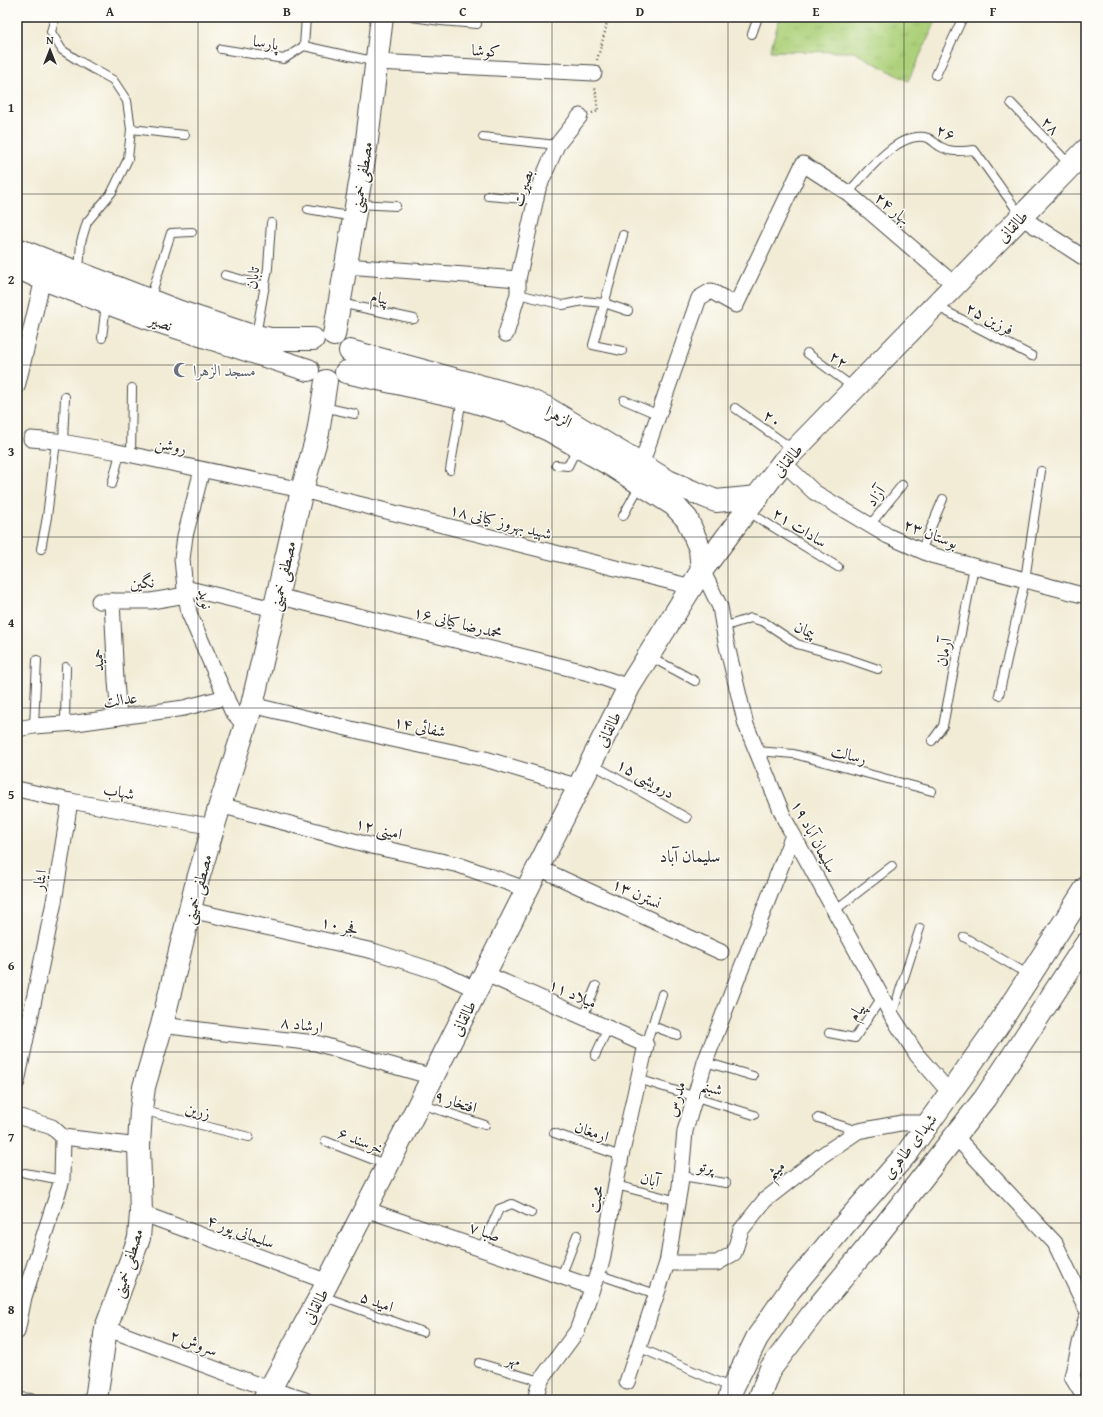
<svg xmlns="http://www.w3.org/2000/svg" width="1103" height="1417" font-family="'Gentium Book Plus',Amiri,serif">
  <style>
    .park { fill: url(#park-tufts); stroke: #6c7e52 }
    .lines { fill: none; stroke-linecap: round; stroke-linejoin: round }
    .lane-casing { stroke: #494845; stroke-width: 10 }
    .street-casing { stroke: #494845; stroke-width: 17 }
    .secondary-casing { stroke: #494845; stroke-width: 24 }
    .path { stroke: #494845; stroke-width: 2.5; stroke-dasharray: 1 3; stroke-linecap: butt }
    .lane { stroke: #fff; stroke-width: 8 }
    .street { stroke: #fff; stroke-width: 15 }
    .secondary { stroke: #fff; stroke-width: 22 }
    .grid { fill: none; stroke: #2b2b2b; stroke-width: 1; stroke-opacity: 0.55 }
    .labels { text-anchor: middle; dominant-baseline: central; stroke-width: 3; stroke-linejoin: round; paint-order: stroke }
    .street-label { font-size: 16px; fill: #2b2b2b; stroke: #fdfcf7 }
    .worship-label { font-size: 16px; fill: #5b616d; stroke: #fdfcf7; text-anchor: start }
    .neighbourhood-label { font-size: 17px; fill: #2b2b2b; stroke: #fdfcf7 }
    .neatline { fill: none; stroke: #2b2b2b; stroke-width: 1.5 }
    .grid-label { font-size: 13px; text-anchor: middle; font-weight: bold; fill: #2b2b2b }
  </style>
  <defs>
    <pattern id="park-tufts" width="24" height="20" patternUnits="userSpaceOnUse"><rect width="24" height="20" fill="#add17a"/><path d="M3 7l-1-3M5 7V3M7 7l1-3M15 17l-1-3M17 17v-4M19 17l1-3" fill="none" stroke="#95b46a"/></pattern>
  </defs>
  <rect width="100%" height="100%" fill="#fdfcf7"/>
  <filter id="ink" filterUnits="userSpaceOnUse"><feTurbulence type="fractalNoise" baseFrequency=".025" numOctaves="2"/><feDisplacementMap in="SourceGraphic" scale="8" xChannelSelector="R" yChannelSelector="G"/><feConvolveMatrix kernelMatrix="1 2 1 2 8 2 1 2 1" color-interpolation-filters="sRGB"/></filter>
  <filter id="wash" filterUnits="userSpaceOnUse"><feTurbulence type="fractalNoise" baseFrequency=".012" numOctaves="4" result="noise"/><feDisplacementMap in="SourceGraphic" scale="16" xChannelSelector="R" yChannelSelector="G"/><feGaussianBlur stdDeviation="0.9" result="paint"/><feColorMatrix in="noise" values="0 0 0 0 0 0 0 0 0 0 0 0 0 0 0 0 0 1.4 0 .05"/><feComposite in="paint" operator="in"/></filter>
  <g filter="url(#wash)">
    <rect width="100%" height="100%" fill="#f2ecd6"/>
    <!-- park -->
    <path class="park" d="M780,17H938L908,81L854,52L770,51Z"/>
  </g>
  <g filter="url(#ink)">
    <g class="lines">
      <!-- lane casing -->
      <g class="lane-casing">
        <g id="lane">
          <path d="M55,17L51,32L62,50L79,61L113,80L127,101L131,129L128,159L112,192L87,222L81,242L79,272"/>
          <path d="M412,17L441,21L477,24"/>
          <path d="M752,34L758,17"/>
          <path d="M304,46L306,17"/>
          <path d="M221,49L284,59L304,46L377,62"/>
          <path d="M936,75L963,17"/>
          <path d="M1011,103L1070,165"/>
          <path d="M131,129L185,135"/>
          <path d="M483,137L557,145"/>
          <path d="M848,193C865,174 899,129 928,138C932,140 937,145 941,147C951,153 962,151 974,150L1021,216"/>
          <path d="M488,196L536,200"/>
          <path d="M357,204L396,206"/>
          <path d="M308,209L354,217"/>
          <path d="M225,275L265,286"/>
          <path d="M518,294L563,305L583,301L604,303L628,311"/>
          <path d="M150,299L171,233L192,232"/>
          <path d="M340,303L414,319"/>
          <path d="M936,306L1032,356"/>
          <path d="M256,335L268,268L271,223"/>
          <path d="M102,338L106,303"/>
          <path d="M622,351L593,345L623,235"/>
          <path d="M807,353L854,388"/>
          <path d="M624,400L659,415"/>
          <path d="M323,407L355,414"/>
          <path d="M735,408L794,450"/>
          <path d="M63,442L65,397"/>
          <path d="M131,455L132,388"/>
          <path d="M556,465L568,466L577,448"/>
          <path d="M450,470L462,398"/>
          <path d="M112,484L120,453"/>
          <path d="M747,511L838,567"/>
          <path d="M623,516L640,485"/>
          <path d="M870,525L902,485"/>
          <path d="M41,549L47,517L56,441"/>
          <path d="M921,551L943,499"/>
          <path d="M723,627L751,618L764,622L797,644L846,658L878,669"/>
          <path d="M649,656L695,681"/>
          <path d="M999,695L1025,580L1041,471"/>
          <path d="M65,723L66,667"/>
          <path d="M34,726L37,660"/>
          <path d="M932,741L943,726L974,566"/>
          <path d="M757,751L794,754L932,791"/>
          <path d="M592,764L687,818"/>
          <path d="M835,910L892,866"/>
          <path d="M964,937L1029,975"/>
          <path d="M892,1015L920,928"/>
          <path d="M583,1017L596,986"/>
          <path d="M652,1026L677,1035"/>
          <path d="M829,1033L855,1038L882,997"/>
          <path d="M646,1045L662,994"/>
          <path d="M595,1056L608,1028"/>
          <path d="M705,1062L753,1076"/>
          <path d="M638,1079L754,1115"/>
          <path d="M421,1104L485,1125"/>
          <path d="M141,1110L249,1137"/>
          <path d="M818,1118L858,1131"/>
          <path d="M554,1133L621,1156"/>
          <path d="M325,1141L387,1165"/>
          <path d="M25,1173L62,1180"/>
          <path d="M681,1176L726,1183"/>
          <path d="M616,1185L678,1201"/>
          <path d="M481,1249L499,1209L512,1204L531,1213"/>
          <path d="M597,1274L656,1294"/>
          <path d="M561,1277L577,1235"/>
          <path d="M322,1296L423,1332"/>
          <path d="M638,1347L732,1388"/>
          <path d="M479,1363L540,1381"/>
          <path d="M17,1397L31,1398"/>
          <path d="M441,1400H444"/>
        </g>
      </g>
      <!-- street casing -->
      <g class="street-casing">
        <g id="street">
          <path d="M377,62L594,73"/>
          <path d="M1021,217L1086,259"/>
          <path d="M346,266L518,279"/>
          <path d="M506,334L518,294V279L538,189L557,145L580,116"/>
          <path d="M17,387L43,279"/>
          <path d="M31,439L56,441L113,451L302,490L692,587"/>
          <path d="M783,462L814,492L888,536L931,555L1086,596"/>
          <path d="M641,465L699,298L711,291L736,305L803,164L848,193L955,285"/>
          <path d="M202,470L185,536L182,559L185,588L189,613L232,711L245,726"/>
          <path d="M702,570L720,607L726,642L746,725L785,820L892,1016L917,1055L950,1093"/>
          <path d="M185,588L274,609"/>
          <path d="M277,596L589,673L629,687"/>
          <path d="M99,601H151L186,595"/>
          <path d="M112,601L116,681L119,717"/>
          <path d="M252,705L392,739L485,759L579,787"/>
          <path d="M17,729L34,726L76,723L184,708L226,697"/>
          <path d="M17,789L70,801L214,827"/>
          <path d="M220,805L372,846L459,865L528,890"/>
          <path d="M539,868L721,952"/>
          <path d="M190,910L373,951L441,973L477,990"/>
          <path d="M486,974L646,1045L621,1156L602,1261L577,1331L540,1381L535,1400"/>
          <path d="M162,1025L224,1033L316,1043L387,1064L433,1077"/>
          <path d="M17,1082L54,902L70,801"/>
          <path d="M17,1116L52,1127L63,1137L62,1180L24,1297L17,1332"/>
          <path d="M955,1136L1055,1243L1086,1308"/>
          <path d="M63,1137L139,1146"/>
          <path d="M365,1209L592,1287"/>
          <path d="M141,1213L328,1282"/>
          <path d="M667,1263H717L734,1253L741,1230L765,1200L821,1156L858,1131L901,1123H929"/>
          <path d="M106,1328L269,1389L305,1400"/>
          <path d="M627,1382L667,1263L680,1186L685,1131L705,1062L793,835"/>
          <path d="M1086,1400L1072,1377L1086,1319"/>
        </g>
      </g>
      <!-- secondary casing -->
      <g class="secondary-casing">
        <g id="secondary">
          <path d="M17,249L180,312L246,334L271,339H313"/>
          <path d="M17,267L43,279L145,317L308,370"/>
          <path d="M334,335L366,148L382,17"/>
          <path d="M350,351L521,397L545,407L668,481L689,490L716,501L758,497"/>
          <path d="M346,372L452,395L509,412L549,430L611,465L674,505L687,519L700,549L702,570"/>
          <path d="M96,1400L106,1328L139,1238L141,1213L139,1146L141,1110L144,1087L162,1025L195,889L220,805L252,705L302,490L318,433L326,381"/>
          <path d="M264,1400L321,1295L419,1104L629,687L702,570L783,462L1086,150"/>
          <path d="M729,1400L732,1389L757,1338L790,1290L850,1218L908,1152L997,1027L1086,888"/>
          <path d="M759,1400L771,1368L813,1313L868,1247L985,1098L1086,944"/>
        </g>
      </g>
      <!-- path -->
      <g class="path">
        <path d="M597,60L605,32L608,17"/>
        <path d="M592,113L598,111L595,87"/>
      </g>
      <!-- lane -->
      <use href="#lane" class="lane"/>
      <!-- street -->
      <use href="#street" class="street"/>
      <!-- secondary -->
      <use href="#secondary" class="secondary"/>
    </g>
  </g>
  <!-- grid -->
  <path class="grid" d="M198,17V1400M375,17V1400M552,17V1400M728,17V1400M904,17V1400M17,194H1086M17,365H1086M17,537H1086M17,708H1086M17,880H1086M17,1052H1086M17,1223H1086"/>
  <!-- icons -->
  <defs>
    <g id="mosque-bare" transform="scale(1.2)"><path d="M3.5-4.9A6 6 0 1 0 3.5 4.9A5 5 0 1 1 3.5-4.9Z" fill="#6b7280" stroke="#fdfcf7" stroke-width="2.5" paint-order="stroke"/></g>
  </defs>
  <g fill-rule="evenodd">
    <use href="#mosque-bare" x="181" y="370"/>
  </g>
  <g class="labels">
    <!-- street labels -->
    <g class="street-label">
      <text transform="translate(266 42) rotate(9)">پارسا</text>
      <text transform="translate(486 50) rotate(3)">کوشا</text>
      <text transform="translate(1051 125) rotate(46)">۲۸</text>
      <text transform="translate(946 132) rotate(23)">۲۶</text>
      <text transform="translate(361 177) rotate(-81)">مصطفی خمینی</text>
      <text transform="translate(522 188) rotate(-73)">بصیرت</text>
      <text transform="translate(893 208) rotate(41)">بهار ۲۴</text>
      <text transform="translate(1012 226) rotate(-46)">طالقانی</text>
      <text transform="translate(252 278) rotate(-83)">تابان</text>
      <text transform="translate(380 297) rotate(13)">پیام</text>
      <text transform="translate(990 318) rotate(28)">فرزین ۲۵</text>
      <text transform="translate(161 322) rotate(18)">نصیر</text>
      <text transform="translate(839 359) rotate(37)">۲۲</text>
      <text transform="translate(559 416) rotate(30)">الزهرا</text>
      <text transform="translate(773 418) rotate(35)">۲۰</text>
      <text transform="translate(171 445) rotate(12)">روشن</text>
      <text transform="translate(787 460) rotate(-49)">طالقانی</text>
      <text transform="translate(875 496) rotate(-52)">آزاد</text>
      <text transform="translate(501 521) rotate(14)">شهید بهروز کیانی ۱۸</text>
      <text transform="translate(800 527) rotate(32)">سادات ۲۱</text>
      <text transform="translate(931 533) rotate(21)">بوستان ۲۳</text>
      <text transform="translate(282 576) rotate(-77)">مصطفی خمینی</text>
      <text transform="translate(142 582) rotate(-3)">نگین</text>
      <text transform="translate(206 599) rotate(76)">نوید</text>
      <text transform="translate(458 622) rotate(14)">محمدرضا کیانی ۱۶</text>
      <text transform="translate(805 629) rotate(25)">پیمان</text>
      <text transform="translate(943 652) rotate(-79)">آرمان</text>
      <text transform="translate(97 660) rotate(-93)">حمید</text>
      <text transform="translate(120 699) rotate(-8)">عدالت</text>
      <text transform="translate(420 726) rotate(12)">شفائی ۱۴</text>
      <text transform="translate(608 729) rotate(-63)">طالقانی</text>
      <text transform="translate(849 754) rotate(15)">رسالت</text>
      <text transform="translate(646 778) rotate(30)">درویشی ۱۵</text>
      <text transform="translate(119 791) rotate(10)">شهاب</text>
      <text transform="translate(379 828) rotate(14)">امینی ۱۲</text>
      <text transform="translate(815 836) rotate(62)">سلیمان آباد ۱۹</text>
      <text transform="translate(39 880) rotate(-81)">ایثار</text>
      <text transform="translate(197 889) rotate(-75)">مصطفی خمینی</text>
      <text transform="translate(637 893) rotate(25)">نسترن ۱۳</text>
      <text transform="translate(340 925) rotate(13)">فجر ۱۰</text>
      <text transform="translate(573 993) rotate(24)">میلاد ۱۱</text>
      <text transform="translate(856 1011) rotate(-57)">پیام</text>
      <text transform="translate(463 1018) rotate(-63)">طالقانی</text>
      <text transform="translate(302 1024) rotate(8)">ارشاد ۸</text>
      <text transform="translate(712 1087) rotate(18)">شبنم</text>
      <text transform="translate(675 1099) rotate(-74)">مدرس</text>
      <text transform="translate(456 1101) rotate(18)">افتخار ۹</text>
      <text transform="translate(198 1110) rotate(14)">زرین</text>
      <text transform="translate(592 1131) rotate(19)">ارمغان</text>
      <text transform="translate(361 1140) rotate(22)">خرسند ۶</text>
      <text transform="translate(909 1146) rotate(-52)">شهدای طاهری</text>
      <text transform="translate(706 1166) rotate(9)">پرتو</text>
      <text transform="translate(775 1169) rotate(-39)">میثم</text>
      <text transform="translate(650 1179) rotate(14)">آبان</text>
      <text transform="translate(595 1199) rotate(-80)">محبت</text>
      <text transform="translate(241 1231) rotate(20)">سلیمانی پور ۴</text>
      <text transform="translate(485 1231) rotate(19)">صبا ۷</text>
      <text transform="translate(127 1263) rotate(-73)">مصطفی خمینی</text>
      <text transform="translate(377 1301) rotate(20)">امید ۵</text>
      <text transform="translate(315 1306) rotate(-62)">طالقانی</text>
      <text transform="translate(194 1342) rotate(20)">سروش ۲</text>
      <text transform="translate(514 1359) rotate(17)">مهر</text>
    </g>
    <!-- worship labels -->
    <g class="worship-label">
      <text x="193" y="370">مسجد الزهرا</text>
    </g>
    <!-- neighbourhood labels -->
    <g class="neighbourhood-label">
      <text x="690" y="855">سلیمان آباد</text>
    </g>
  </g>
  <!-- margin -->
  <rect width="1103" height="1417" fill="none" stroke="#fdfcf7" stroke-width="44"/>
  <!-- north arrow -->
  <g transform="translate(50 50)" stroke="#fdfcf7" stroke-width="3" paint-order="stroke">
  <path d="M0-3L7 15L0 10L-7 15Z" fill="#2b2b2b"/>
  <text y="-6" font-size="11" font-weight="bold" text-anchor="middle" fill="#2b2b2b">N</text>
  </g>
  <rect x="22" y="22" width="1059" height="1373" class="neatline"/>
  <g class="grid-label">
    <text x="110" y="16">A</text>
    <text x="287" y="16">B</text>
    <text x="463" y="16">C</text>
    <text x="640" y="16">D</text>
    <text x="816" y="16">E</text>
    <text x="993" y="16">F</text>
    <text x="11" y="112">1</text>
    <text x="11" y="284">2</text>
    <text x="11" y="456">3</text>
    <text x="11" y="627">4</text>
    <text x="11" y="799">5</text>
    <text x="11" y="970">6</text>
    <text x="11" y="1142">7</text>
    <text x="11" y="1314">8</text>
  </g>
</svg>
